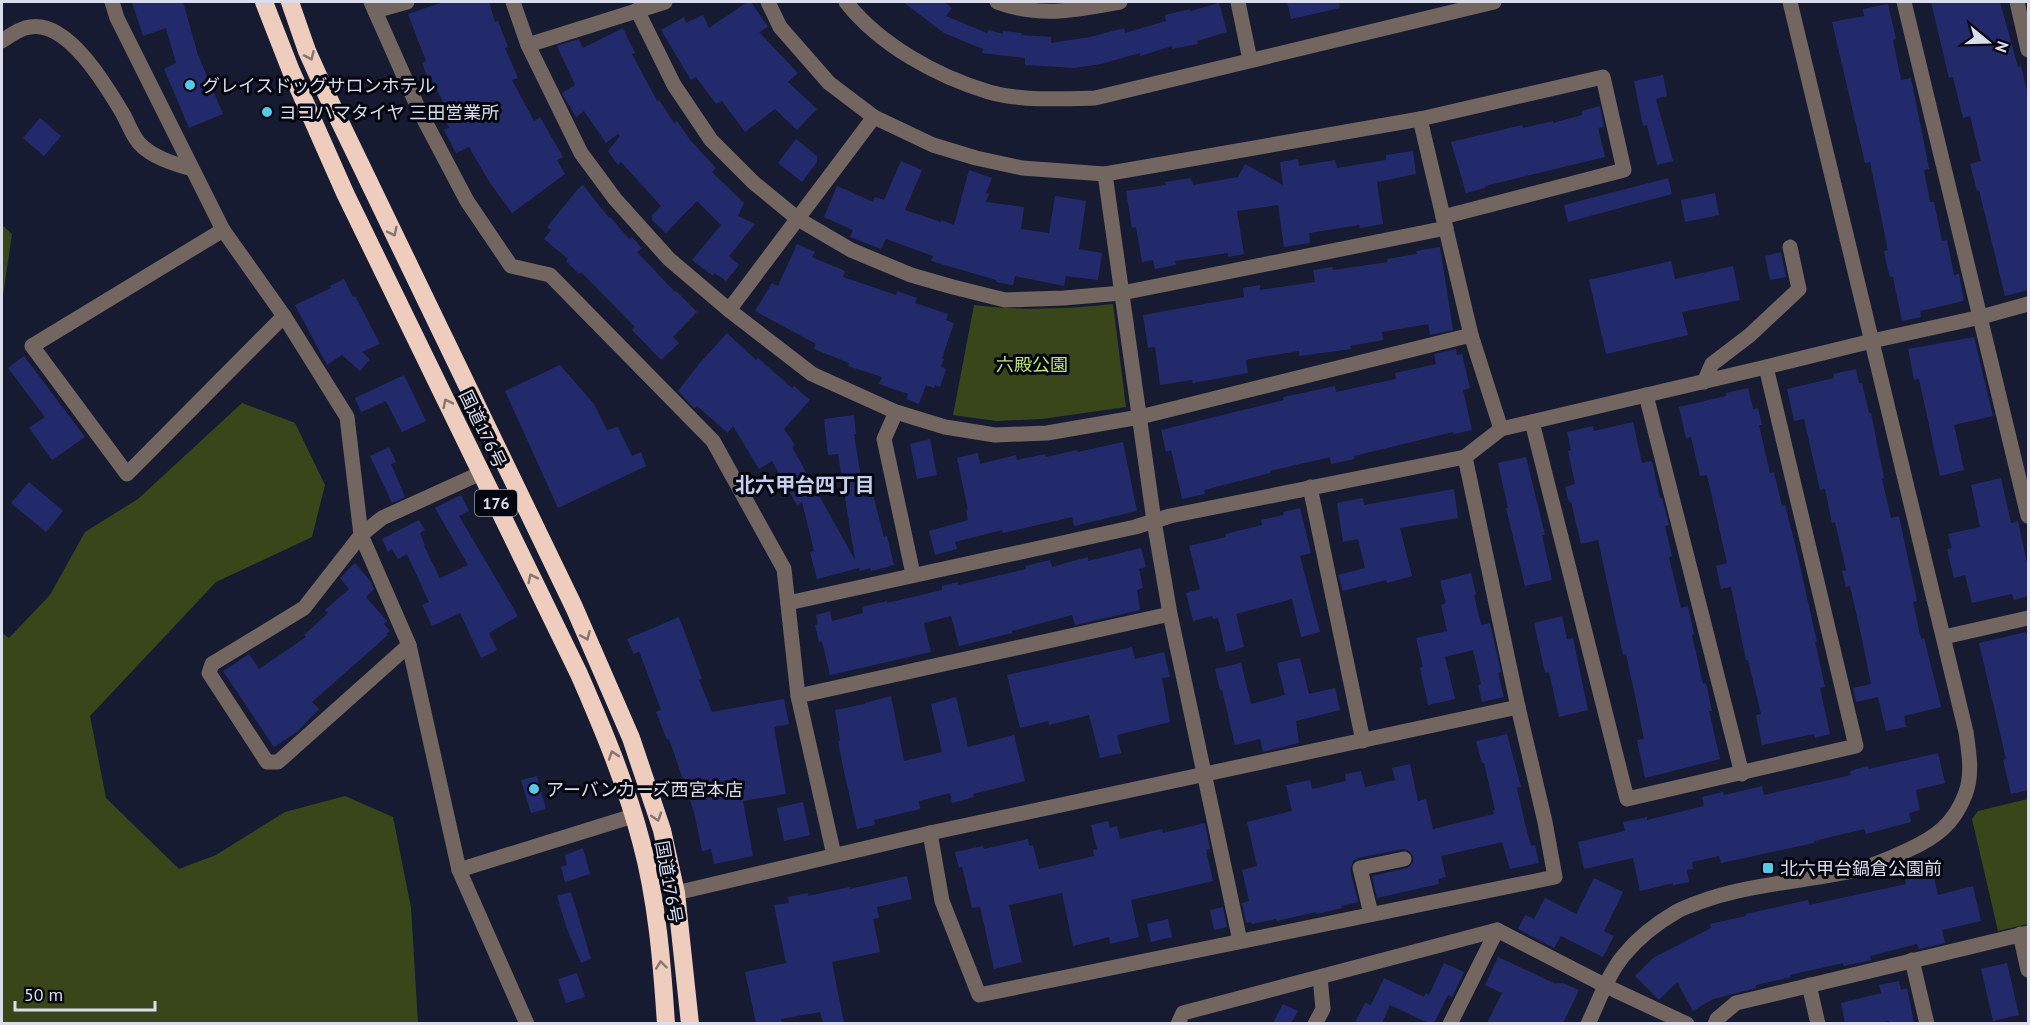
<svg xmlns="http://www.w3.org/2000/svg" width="2030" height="1025" font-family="'PT Sans','Noto Sans JP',sans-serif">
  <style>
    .green { fill: #39461a }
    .building { fill: #232a6c }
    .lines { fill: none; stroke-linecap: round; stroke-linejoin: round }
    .minor { stroke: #73655f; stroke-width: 15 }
    .highway { stroke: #eecdbe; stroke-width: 18 }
    .oneway { stroke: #857470 }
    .poi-dot { fill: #59c8e5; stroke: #050710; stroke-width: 2 }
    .labels { text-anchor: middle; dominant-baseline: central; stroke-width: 6; stroke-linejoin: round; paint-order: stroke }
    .shield { fill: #050710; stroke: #999daa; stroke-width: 1.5 }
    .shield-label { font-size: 16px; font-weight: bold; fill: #d9ddec }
    .poi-label { font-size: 18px; fill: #d9ddec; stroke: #050710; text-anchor: start }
    .park-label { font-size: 18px; fill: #bee273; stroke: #050710 }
    .street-label { font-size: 18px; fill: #d9ddec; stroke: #050710 }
    .neighbourhood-label { font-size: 20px; font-weight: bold; fill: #c6ceed; stroke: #050710 }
  </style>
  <rect width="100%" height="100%" fill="#161b31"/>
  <!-- green -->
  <g class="green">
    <path d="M2,225L12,234L2,302Z"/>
    <path d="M1113,304L1126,407L1042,419L996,421L953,415L974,305C1021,311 1066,309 1113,304Z"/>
    <path d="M242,403L295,423L325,485L312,537L216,582L90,716L106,798L179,869L216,855L285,812L345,796L393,817L411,908L418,1023H2V633L9,638L50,595L85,532L138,499Z"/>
    <path d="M2028,799V924L1998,931L1972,819L1978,811Z"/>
  </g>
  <!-- building -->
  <g class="building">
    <path d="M132,2H183L198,55L223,114L189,128L164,69L176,63L166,28L143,36Z"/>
    <path d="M443,2H489L495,22L498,21L508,47L505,48L518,78L512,80L534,121L540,117L563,157L557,160L565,174L512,213L490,183L469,147L456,153L444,130L449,128L439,107L444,104L432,80L429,81L422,63L426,61L408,14Z"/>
    <path d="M747,2H751L768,27L759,32L798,73L788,82L817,109L797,130L775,109L745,132L722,101L716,104L696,77L691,80L661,30L684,17L686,23L703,15L709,28Z"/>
    <path d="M903,2H944L952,8L946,16L987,33L988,30L1003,34V31L1022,33L1021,35L1051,37V43L1090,37L1124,28L1125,33L1166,21L1165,15L1190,9V11L1219,3L1227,32L1197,41L1198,44L1172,49V46L1140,56V53L1101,64L1075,68L1025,65V58L982,53L983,49L944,33Z"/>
    <path d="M1287,2H1339L1340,8L1291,19Z"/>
    <path d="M1931,2H2000L2018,67L2021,66L2028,96V290L2005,296L1979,190L1977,191L1970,164L1981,161L1970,116L1963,118L1953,77L1949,78Z"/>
    <path d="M1888,4L1896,39L1893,40L1901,80L1911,78L1926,152L1929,169L1924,170L1930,202H1934L1942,241L1947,240L1954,275L1959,274L1964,301L1920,311L1921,317L1902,321L1893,277H1890L1887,266L1884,251L1888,250L1870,162L1865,163L1832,22L1864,16L1863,9Z"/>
    <path d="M623,28L635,53L632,54L657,101L659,100L674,123L677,121L690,140L716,168L712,172L744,203L738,216L755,224L729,256L739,265L726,281L715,273L713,276L692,260L721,225L697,201L666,233L652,220V215L661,206L621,162L618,165L608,151L620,136L618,134L606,143L584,111L576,117L562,93L575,85L557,46L579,39L583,48Z"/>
    <path d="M1663,75L1667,96L1656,99L1673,161L1657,165L1647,125L1643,126L1634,81Z"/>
    <path d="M1600,106L1604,127L1598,128L1605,157L1485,186V188L1466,193L1451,142L1522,125L1523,128L1553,121V123L1582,115V111Z"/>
    <path d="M40,118L61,136L44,156L23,138Z"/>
    <path d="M796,139L817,156V162L802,182L778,163Z"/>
    <path d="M1413,151L1416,174L1377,182L1383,224L1360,228L1359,225L1309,233L1310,243L1284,247L1278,205L1237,211L1244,254L1228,257V253L1175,261L1176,265L1155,269L1153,260L1142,262L1136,227L1132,228L1126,191L1166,185L1165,182L1191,178L1193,185L1238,177L1245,164L1283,185L1280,162L1298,159L1299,166L1335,160L1337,168L1386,160V155Z"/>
    <path d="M901,161L922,170L905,210L941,222V220L954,225L969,170L992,178L986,193L989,194L986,202L1024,207L1021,229L1049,233L1055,196L1086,201L1079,249L1102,253L1098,280L1066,276L1064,286L1015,276L1013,285L996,282V280L931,261L933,256L886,239L881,249L850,237L853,230L824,217L837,186L873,202L875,197L884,200Z"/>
    <path d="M1668,178L1672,194L1568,222L1564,205Z"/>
    <path d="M583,185L609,218L610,217L629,239L632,237L642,248L637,252L675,292L676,291L697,312L673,337L679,343L661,360L632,330L635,327L581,272L579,274L566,261L568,259L544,239L551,230L547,227L577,190Z"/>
    <path d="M1715,193L1719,215L1685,222L1681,200Z"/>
    <path d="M797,244L815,252L812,257L845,271L843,277L896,295L897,291L917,298L915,303L948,314L946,320L954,323L942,358L944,359L941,367L946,369L940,387L935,385L934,388L926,385L919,404L906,399L908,394L879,384L882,377L848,366L849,363L814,349L816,344L755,311L772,283L778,286Z"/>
    <path d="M1440,247L1453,330L1430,335L1428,324L1382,332L1383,340L1350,346L1351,349L1299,356V351L1249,359L1246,361L1248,373L1193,383L1192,380L1160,385L1155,347L1148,348L1143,315L1244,297L1243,288L1260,285V290L1315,282L1313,270L1332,267L1333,270L1388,262L1387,259L1417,254L1416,251Z"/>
    <path d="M1781,252L1786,277L1770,280L1765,256Z"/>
    <path d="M1671,261L1675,279L1733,266L1740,300L1682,312L1688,335L1606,354L1589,280Z"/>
    <path d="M344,279L353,297L355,296L380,344L362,352L370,359L360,371L342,355L327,365L295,305L331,288L330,286Z"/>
    <path d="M727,333L756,360L758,358L792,388L794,386L810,400L784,429L795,445L792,447L855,560L838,454L828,455L824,419L854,415L856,434H854L864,497L873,495L884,537L887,536L894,565L871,571L870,568L860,571L859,568L817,579L810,552L814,551L802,502L797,505L772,461L759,469L733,426L728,433L697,406L695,408L693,407L678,391L699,364Z"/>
    <path d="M1974,337L1993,416L1954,425L1964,470L1940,476L1919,379L1914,380L1908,349Z"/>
    <path d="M1456,349L1457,355L1462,354L1470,388L1463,390L1472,430L1454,434L1453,432L1354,456V459L1331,464L1330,457L1270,471V473L1204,490L1205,494L1182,499L1171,450L1166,452L1161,430L1284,400L1283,397L1293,395L1335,386L1336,392L1396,379L1395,373L1436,364L1434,354Z"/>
    <path d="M24,356L85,437L52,460L29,428L45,417L8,368Z"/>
    <path d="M560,365L594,404L607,430L618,427L632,456L641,452L646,466L558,508L505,391Z"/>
    <path d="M1856,369L1859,383H1862L1869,413H1871L1884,478L1882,479L1891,518L1899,516L1917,601L1913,602L1921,639L1924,638L1941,707L1904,716L1906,727L1886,731L1878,697L1856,702L1853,688L1871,684L1860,630L1850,586L1846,587L1842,571L1846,570L1835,522L1832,523L1825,489L1820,490L1804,419L1794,421L1787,389L1834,378L1833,374Z"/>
    <path d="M404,375L426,421L402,432L386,401L361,412L355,398Z"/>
    <path d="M1748,388L1753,409L1758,408L1762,425H1759L1770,473L1774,472L1782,506L1785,505L1795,544L1817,642H1815L1825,687L1820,688L1830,734L1815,738L1814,734L1762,745L1756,715L1761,714L1748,660H1746L1731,587L1721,589L1716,566L1727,563L1707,475L1700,476L1691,437L1686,438L1679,407L1726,396V393Z"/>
    <path d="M1633,422L1642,463L1652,461L1660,498H1662L1669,525L1665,526L1672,556L1669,557L1681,608L1688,606L1694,634L1692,635L1703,684L1706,683L1712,711H1709L1720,759L1645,778L1637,740L1644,739L1637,705L1626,654L1623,655L1598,540L1581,544L1571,502L1569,503L1565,487L1575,484L1568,451L1571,450L1567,432L1593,426L1594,431Z"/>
    <path d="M930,439L937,475L917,479L910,444Z"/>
    <path d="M1123,442L1137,511L1074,526L1072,517L1003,533L1002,530L955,542L957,549L935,555L929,531L968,520L966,510H968L957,458L978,453L980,464L1016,455L1017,460L1045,454L1046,457L1077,450L1078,452Z"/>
    <path d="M389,447L396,462L391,464L405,497L392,503L370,456Z"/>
    <path d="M1526,457L1545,535H1542L1552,580L1525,586L1506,508H1508L1498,463Z"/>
    <path d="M2001,478L2011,523L2018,521L2028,568V596L2014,600L2012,594L1972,603L1965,575L1954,578L1947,549L1952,548L1948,534L1980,527L1971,485Z"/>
    <path d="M29,482L63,511L46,532L11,503Z"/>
    <path d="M1454,489L1458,518L1400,528L1412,576L1387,583L1386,580L1343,591L1338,575L1365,568L1358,539L1343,542L1337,503L1363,498L1364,505Z"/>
    <path d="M461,495L469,511L459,516L518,616L489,633L497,650L481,658L460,613L432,626L422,605L429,602L407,554L398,559L392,549L388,552L382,539L419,520L425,530L420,533L425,545L424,546L440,578L468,565L435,508Z"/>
    <path d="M1300,508L1311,553L1300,556L1320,632L1301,637L1292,599L1236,614L1244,647L1226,652L1218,618L1213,619L1212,616L1193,621L1186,593L1200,589L1189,546L1226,537L1225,534L1262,525L1261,520L1284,515L1283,512Z"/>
    <path d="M1141,548L1146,567L1139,569L1143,588L1137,590L1140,610L1075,625L1072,615L1012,631V633L959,646L951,616L924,623L931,652L830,675L822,641L819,642L815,625L818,624L816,615L830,611L832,621L863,613L862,607L887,601V603L942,590V586L958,582V585L1026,569L1025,566L1050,560L1052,567L1088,557V561Z"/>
    <path d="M355,563L371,582L374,589L366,597L387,621L384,624L390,631L386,634L388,635L312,702L319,709L297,732L274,747L223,671L249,654L259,669L306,637L304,635L328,613L325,610L349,589L340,578Z"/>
    <path d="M1471,573L1476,594L1474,595L1481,625L1490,623L1501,672L1498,673L1504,697L1482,702L1478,685L1481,684L1473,650L1445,657L1455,699L1428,705L1420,668L1423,667L1416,638L1447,631L1441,605L1446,603L1440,581Z"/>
    <path d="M1562,616L1567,639L1573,638L1588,710L1559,717L1549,672L1545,673L1534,623Z"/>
    <path d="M679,617L702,679L699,680L712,712L784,699L789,724L774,727L786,794L743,801L753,856L714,864L711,849L702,851L694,812L685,785L669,739L667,740L656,712L661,710L639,651L634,654L627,639Z"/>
    <path d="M2026,632L2027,636H2028V790L2011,794L2003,760L2006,759L1979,643Z"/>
    <path d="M1132,647L1135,659L1164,652L1170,677L1162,678L1170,722L1117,735L1121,753L1100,758L1089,715L1049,725L1048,721L1020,728L1007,675Z"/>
    <path d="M1300,658L1309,694L1335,688L1340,710L1296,721L1299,743L1263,752L1260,739L1235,745L1222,690H1220L1215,669L1241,663L1251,704L1285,695L1277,663Z"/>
    <path d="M891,696L904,761L942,752L931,704L956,697L968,747L1014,735L1025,781L973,794L974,797L952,803L950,793L919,801L920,809L874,820L875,825L857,829L843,767L838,741L840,740L835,710L865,704V703Z"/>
    <path d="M1507,734L1521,787L1517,788L1525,824L1531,846L1535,845L1539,863L1510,869L1502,842L1441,856L1446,877L1438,879L1439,884L1377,898L1372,876L1407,868L1413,863V856L1408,850L1403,849L1358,858L1353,861L1350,870L1358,902L1341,906L1342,908L1317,914L1316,912L1277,921L1276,919L1252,924L1251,922L1246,923L1242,903L1249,901L1242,870L1257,866L1247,822L1292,811L1286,785L1310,780L1312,789L1346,781L1345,774L1361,771L1365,787L1395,780L1392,768L1410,764L1418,801L1426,799L1433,829L1494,814L1493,810H1495L1484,763H1482L1476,741Z"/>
    <path d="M1938,753L1945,783L1916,790L1920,810L1909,813L1911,822L1866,834L1864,829L1814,841V843L1721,863L1719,856L1692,862L1693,869L1687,870L1689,882L1673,885V883L1640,891L1633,858L1584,869L1578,842L1625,831L1623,822L1647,817V820L1704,806L1702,797L1723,792L1724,795L1762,786L1764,795L1851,775L1850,771L1868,766L1869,769Z"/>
    <path d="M537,776L546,809L531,813L521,780Z"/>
    <path d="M803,802L810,835L784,841L777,808Z"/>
    <path d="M1108,821L1110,828L1117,826L1120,839L1162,829L1163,833L1205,823L1210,849L1206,850L1213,881L1131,900L1139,937L1110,944L1109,937L1073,946L1062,893L1009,905L1022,962L994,969L980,907L972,908L962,867L959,868L955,852L983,846L984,849L1028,839L1029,846L1033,845L1039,869L1094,856L1093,850L1097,849L1091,825Z"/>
    <path d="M583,848L590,874L565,882L561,867L567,865L565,855Z"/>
    <path d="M1931,866L1938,895L1973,886L1981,921L1942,930L1945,943L1919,949L1917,944L1870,956L1871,960L1844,966L1843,963L1790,975L1791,977L1756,985V988L1713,999L1693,1011L1677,982L1659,1000L1635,976L1653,958L1711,928L1710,924L1746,916V914L1808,900L1809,905L1906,884L1904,873Z"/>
    <path d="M907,876L912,899L877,907L879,918L873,919L880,952L832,962L844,1023H823L820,1012L781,1019L782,1023H756L745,972L786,963L774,905L789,903L788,897L808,893V896L850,887V889Z"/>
    <path d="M1594,878L1623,892L1604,931L1614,936L1603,957L1561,936L1554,948L1518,929L1525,915L1534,919L1545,898L1576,914Z"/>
    <path d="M571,892L591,959L581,963L566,926L557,896Z"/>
    <path d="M1223,907L1227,927L1214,930L1210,910Z"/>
    <path d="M1168,919L1172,937L1151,942L1147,924Z"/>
    <path d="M1498,957L1556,984L1557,983H1563L1579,990L1563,1023H1487L1502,993L1485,985Z"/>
    <path d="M1444,963L1464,972L1452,997L1448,995L1434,1023H1428L1390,1005L1382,1023H1355L1365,1003L1371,1005L1384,978L1424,997L1426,993L1429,995Z"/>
    <path d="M2007,963L2019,1015L1993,1021L1981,969Z"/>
    <path d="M577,973L585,997L566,1003L558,979Z"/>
    <path d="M1899,981L1901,990L1907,988L1914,1023H1890L1889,1021L1878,1023H1845L1841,1003L1881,993L1879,985Z"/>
    <path d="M1283,1004L1298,1011L1291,1023H1273Z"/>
  </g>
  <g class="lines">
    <!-- minor -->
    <g class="minor">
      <path d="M112,2L117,18L223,230L284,316L347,417L361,535L409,645L459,870L527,1024"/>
      <path d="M371,2L419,110L467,201L511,266L550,275L713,441L784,569L798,696L834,855"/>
      <path d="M513,2L528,45L581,153L615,199L669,259L729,310L812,374L896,412L945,427L995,435L1047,433L1140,417L1471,335"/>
      <path d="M768,2L780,27L829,83L874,117L933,145L976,158L1022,168L1105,174L1420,119L1471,335L1501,429"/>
      <path d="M846,2C880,45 936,76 989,92C1020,101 1062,99 1095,98L1494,2"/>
      <path d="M997,2C1040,18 1076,10 1120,2"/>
      <path d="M1238,2L1250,60"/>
      <path d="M1904,2L2028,516"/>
      <path d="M2017,2L2028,50"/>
      <path d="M637,10L674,85L711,140L754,183L798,219L851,250L911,275L953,287L1005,300L1064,298L1122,293L1446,228"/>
      <path d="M375,11L407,2"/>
      <path d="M2,41C9,36 21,28 30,27C68,20 107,87 123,114C128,123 132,135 139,143C151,157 175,164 192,169"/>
      <path d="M528,45L665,2"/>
      <path d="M1420,119L1603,77L1624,170L1443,217"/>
      <path d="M1105,174L1154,521L1170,614L1240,941"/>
      <path d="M223,230L32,346L127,474L284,316"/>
      <path d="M729,310L874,117"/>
      <path d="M1704,382L1712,364L1750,335L1799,289L1790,247"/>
      <path d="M1646,395L1742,774"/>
      <path d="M896,412L884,439L913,574"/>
      <path d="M1532,422L1627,799L1856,746L1766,367"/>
      <path d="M1310,487L1363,741"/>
      <path d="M788,603L1135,527L1170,516L1465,457L1501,429L1766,367L1872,341L1981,317L2028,304"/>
      <path d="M1944,637L2028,618"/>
      <path d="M409,645L278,762H267L209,673L212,664L304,608L361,535L382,518L481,473"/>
      <path d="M798,696L1170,614"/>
      <path d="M930,833L942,901L979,995L1555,877L1545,822L1518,707L1465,457"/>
      <path d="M459,870L633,816"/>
      <path d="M676,893L930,833L1518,707"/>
      <path d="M1371,914L1360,868L1404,859"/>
      <path d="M2020,934L2028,970"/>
      <path d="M1912,960L1927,1024"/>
      <path d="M1809,985L1818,1024"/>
      <path d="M1178,1024L1183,1013L1497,930L1606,986L1687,1024"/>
      <path d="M1315,1024L1323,1009L1320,977"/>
      <path d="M1450,1024L1497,930"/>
      <path d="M1588,1024C1599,1001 1608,974 1624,955C1638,938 1657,923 1676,912C1682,908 1690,906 1697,903C1747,884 1801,882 1853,871C1872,866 1891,858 1908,850C1935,838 1954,824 1965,795C1973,775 1969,753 1966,732L1790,2"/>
      <path d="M1715,1024L1717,1019L1736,1003L2028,933"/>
    </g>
    <!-- highway -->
    <g class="highway">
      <path d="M264,2L291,71L345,193L579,674C603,729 626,784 641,841C657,900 662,963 666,1024"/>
      <path d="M290,2L307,51L326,93L574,607L631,738L662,830L676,893L690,1024"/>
    </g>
  </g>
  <!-- one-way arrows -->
  <defs><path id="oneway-chevron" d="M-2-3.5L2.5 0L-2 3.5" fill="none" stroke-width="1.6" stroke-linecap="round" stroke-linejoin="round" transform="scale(1.5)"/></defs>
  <g class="oneway">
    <use href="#oneway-chevron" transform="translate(310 56) rotate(66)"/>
    <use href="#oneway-chevron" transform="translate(393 232) rotate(64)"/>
    <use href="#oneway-chevron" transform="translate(447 403) rotate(-116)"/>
    <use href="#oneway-chevron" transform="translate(532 578) rotate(-116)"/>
    <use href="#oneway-chevron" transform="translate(586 636) rotate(66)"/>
    <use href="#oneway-chevron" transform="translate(613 755) rotate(-109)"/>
    <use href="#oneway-chevron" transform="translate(657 817) rotate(72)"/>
    <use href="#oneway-chevron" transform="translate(661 965) rotate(-97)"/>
  </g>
  <!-- markers -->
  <g class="poi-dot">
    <circle cx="190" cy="85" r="6"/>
    <circle cx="267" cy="112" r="6"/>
    <circle cx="534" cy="789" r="6"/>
    <rect x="1762" y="862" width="12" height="12" rx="3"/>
  </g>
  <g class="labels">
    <!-- shield labels -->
    <rect class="shield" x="475" y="490" width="42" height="26" rx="4.5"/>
    <g class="shield-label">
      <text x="496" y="503">176</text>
    </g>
    <!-- poi labels -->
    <g class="poi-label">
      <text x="202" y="85">グレイスドッグサロンホテル</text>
      <text x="279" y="112">ヨコハマタイヤ 三田営業所</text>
      <text x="546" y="789">アーバンカーズ西宮本店</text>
      <text x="1780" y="868">北六甲台鍋倉公園前</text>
    </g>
    <!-- park labels -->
    <g class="park-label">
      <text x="1032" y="364">六殿公園</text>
    </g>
    <!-- street labels -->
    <g class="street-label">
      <text transform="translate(483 429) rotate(64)">国道176号</text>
      <text transform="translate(669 882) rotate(80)">国道176号</text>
    </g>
    <!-- neighbourhood labels -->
    <g class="neighbourhood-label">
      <text x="805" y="485">北六甲台四丁目</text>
    </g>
  </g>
  <!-- border -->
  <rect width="2030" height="1025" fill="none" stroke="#d9ddec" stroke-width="6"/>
  <!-- north arrow -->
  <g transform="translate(1988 42) rotate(109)" stroke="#050710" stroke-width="4.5" paint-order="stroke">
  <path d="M0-4.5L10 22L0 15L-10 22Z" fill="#d9ddec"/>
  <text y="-9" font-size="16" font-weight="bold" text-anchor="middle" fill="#d9ddec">N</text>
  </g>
  <!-- scale -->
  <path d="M15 1001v9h140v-9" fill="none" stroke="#d9ddec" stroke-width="3"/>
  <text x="24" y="1001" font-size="18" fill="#d9ddec" stroke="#050710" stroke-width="4.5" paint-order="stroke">50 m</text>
</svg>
